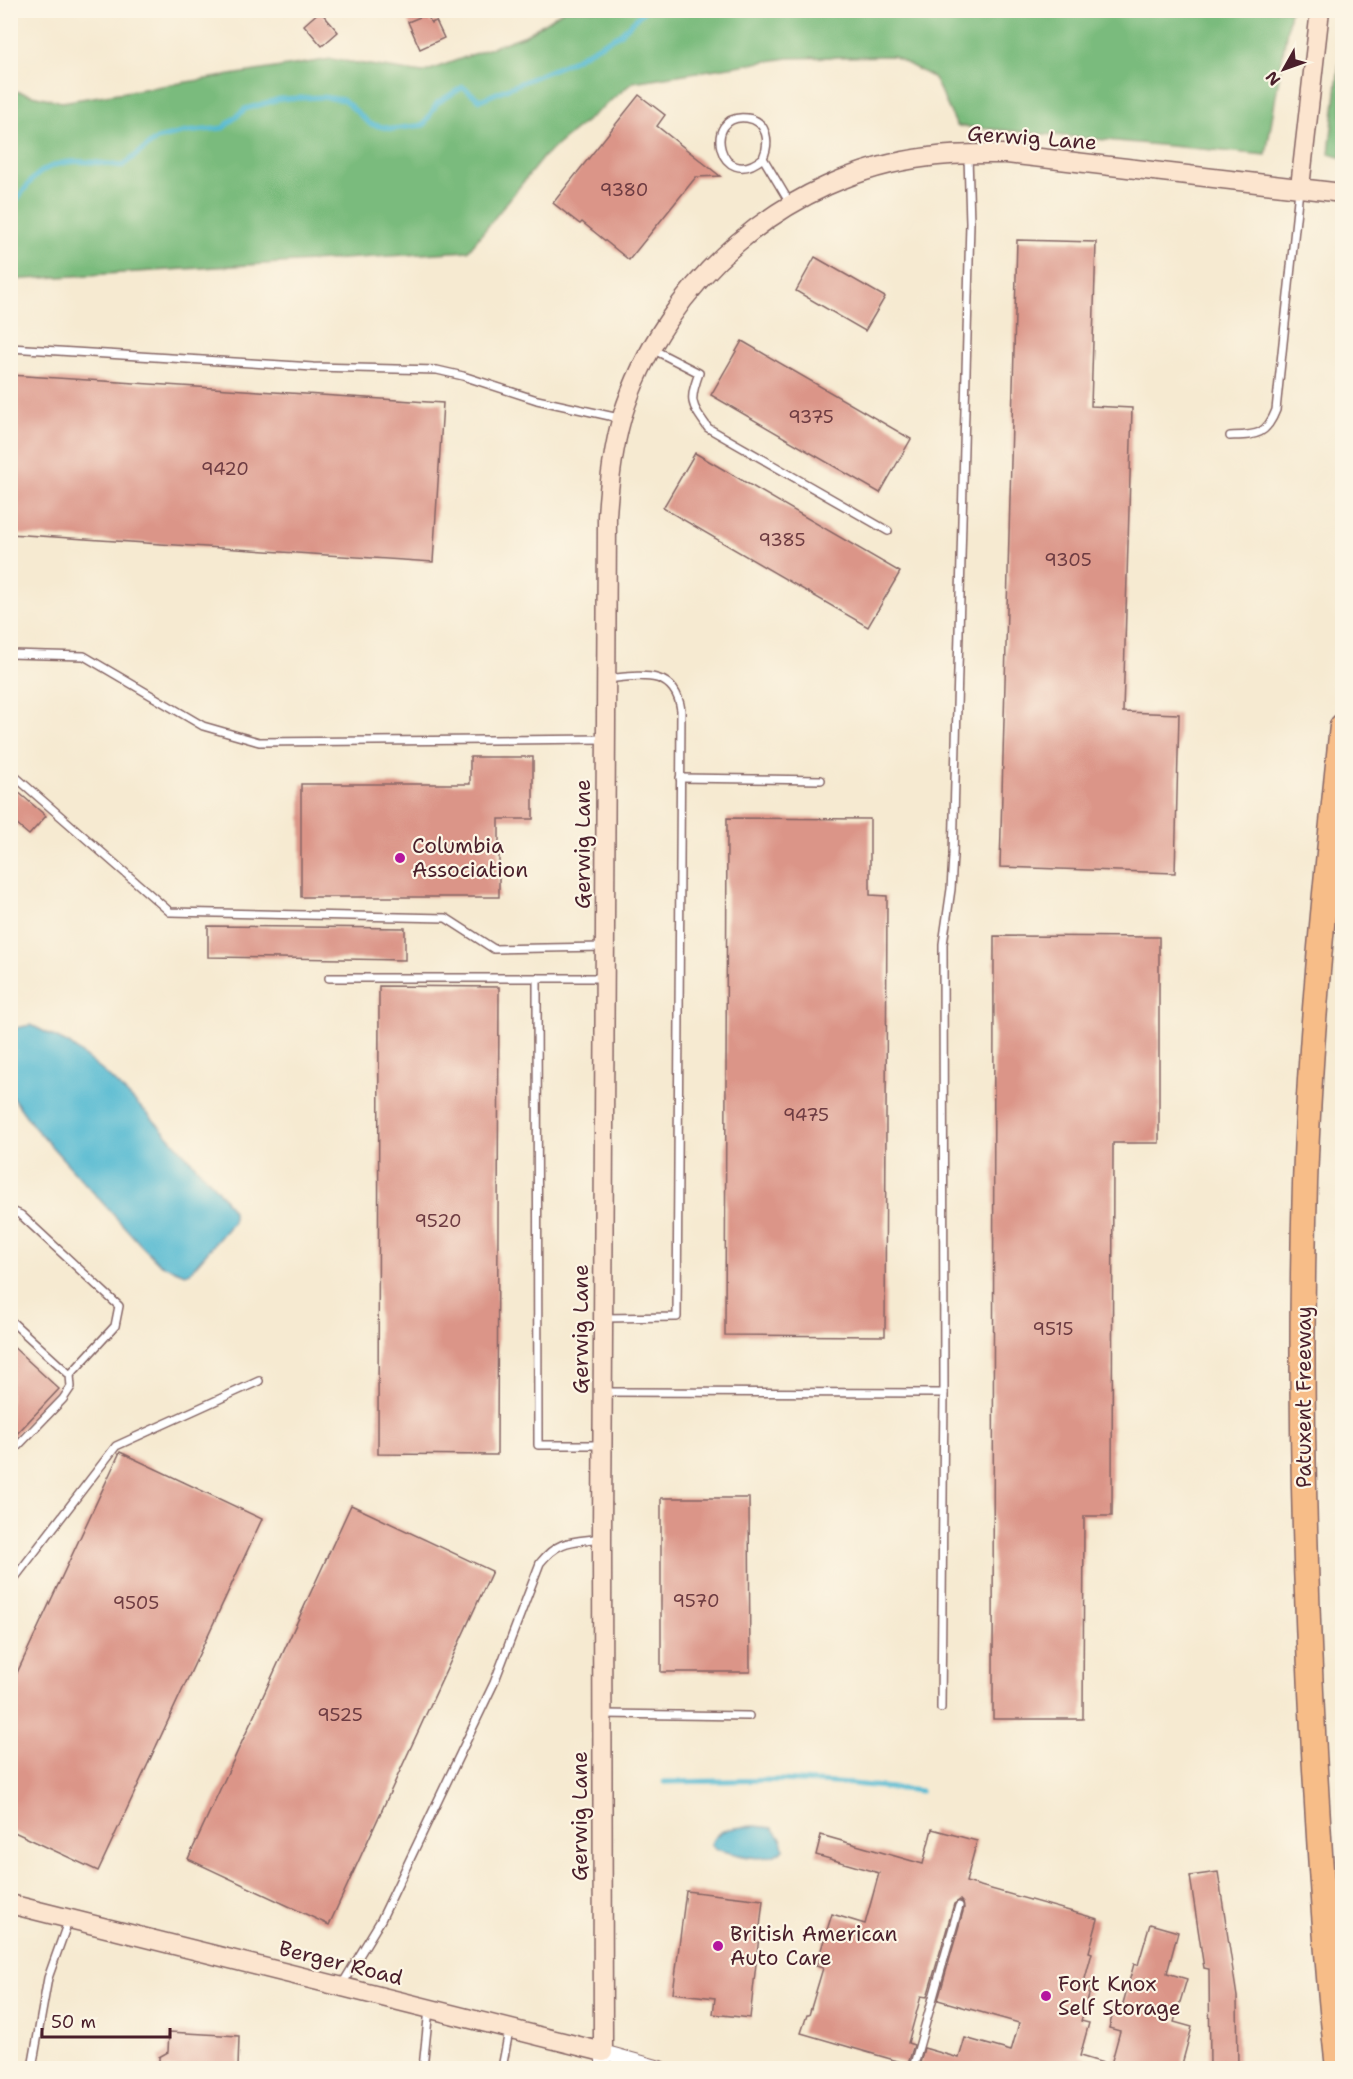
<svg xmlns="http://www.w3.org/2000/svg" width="1353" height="2079" font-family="'Shantell Sans',sans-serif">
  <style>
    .forest { fill: #7abb7d; stroke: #626d54; stroke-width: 1.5 }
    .water { fill: #54bad2; stroke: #4f6c7e; stroke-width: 1.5 }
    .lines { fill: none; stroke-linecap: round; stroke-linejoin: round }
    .stream { stroke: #54bad2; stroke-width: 5 }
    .building { fill: #db9588 }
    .lane-casing { stroke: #866665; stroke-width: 10 }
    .street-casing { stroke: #866665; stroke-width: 16 }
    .secondary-casing { stroke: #866665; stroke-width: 21 }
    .highway-casing { stroke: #866665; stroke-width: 27 }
    .lane { stroke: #fff; stroke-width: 7 }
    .street { stroke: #fff; stroke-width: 14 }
    .secondary { stroke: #fce5cf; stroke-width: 18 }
    .highway { stroke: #f7bd88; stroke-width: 24 }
    .poi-dot { fill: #b5179e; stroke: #fcf5e5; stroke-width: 2 }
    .labels { text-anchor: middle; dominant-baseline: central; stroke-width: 4.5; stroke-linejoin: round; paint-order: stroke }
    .number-label { font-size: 18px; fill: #6e3c42 }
    .street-label { font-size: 21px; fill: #4a1f2b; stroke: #fcf5e5 }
    .poi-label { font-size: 21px; fill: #4a1f2b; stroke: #fcf5e5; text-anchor: start }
  </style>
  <rect width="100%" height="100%" fill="#fcf5e5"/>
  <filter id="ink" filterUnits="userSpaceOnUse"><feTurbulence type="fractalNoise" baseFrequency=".0167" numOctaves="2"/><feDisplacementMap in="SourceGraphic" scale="12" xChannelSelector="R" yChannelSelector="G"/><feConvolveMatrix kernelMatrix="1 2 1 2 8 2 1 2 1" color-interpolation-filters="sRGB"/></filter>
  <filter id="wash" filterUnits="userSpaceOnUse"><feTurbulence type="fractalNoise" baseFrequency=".008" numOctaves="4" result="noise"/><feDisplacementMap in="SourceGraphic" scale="24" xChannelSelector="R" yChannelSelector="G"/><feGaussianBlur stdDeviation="1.35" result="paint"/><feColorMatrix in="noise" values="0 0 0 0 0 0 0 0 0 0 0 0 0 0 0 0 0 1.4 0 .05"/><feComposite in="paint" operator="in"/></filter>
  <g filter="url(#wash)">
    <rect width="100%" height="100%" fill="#f6ead1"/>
    <!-- forest -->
    <g class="forest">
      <path d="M564,10H1290V11L1266,155L957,126L934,78L893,56L788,58L633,82L544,156L468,251L11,280V90L62,102L331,59L422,73L526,35Z"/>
      <path d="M1342,39V158L1329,154Z"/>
    </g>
    <!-- water -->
    <g class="water">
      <path d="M31,1025L69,1044L105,1073L148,1114L217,1189L233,1211V1222L190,1272L185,1274L160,1264L140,1244L34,1127L11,1095V1029Z"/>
      <path d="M755,1826L773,1828L782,1840L784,1849C767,1866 736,1854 715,1849L711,1844C717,1826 739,1828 755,1826Z"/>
    </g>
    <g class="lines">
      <!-- stream -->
      <g class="stream">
        <path d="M10,207C19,198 26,186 34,178C58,154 92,162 122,166L157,139L186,132L223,128L245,109L280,99L323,97L344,100L370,124L392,129L424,125L437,103L463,87L480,100L568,63L620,34L645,10"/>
        <path d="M664,1782L781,1780L853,1784L921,1791"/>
      </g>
    </g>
    <g id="blocks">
      <!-- building -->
      <g class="building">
        <path d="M320,11L338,32L322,46L304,25Z"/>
        <path d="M427,14L431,23L436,21L444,38L420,49L408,22Z"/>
        <path d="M639,95L665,115L657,126L720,176L696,177L629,260L582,222L580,224L553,203Z"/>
        <path d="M1017,240L1096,242L1091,406L1132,408L1123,712L1179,714L1175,873L1000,867Z"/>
        <path d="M815,257L885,297L865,331L796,291Z"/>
        <path d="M742,341L911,439L880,493L711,395Z"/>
        <path d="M10,375L443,403L433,562L10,534Z"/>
        <path d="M695,453L900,572L868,627L663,508Z"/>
        <path d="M470,757H533V819H499V897H301V784H470Z"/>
        <path d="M10,785L46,816L29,835L10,819Z"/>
        <path d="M727,818L870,819V895L887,896L885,1336L725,1335Z"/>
        <path d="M208,926L405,928V960L208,957Z"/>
        <path d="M994,936L1159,937V1143H1113L1112,1516H1084L1083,1719H993Z"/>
        <path d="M379,986L499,987L497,1455L378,1454Z"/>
        <path d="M10,1344L59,1389L10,1441Z"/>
        <path d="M120,1452L262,1519L98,1871L10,1830V1688Z"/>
        <path d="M661,1498H749L750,1672H661Z"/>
        <path d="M351,1505L492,1571L329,1925L188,1859Z"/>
        <path d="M932,1829L977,1841L966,1882L1098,1919L1089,1952L1092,1953L1083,1986L1091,1988L1081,2021L1089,2023L1080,2056L1110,2065L1109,2068H925L919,2067L924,2048L959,2058L965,2038L1011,2051L1019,2023L938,2000L964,1908L963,1903L960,1900L954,1904L927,1997L921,1996L908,2043L914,2045L908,2064L801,2033L807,2015H809L823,1968L816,1966L832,1914L865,1924L879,1873L816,1855L821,1835L923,1864Z"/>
        <path d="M1218,1872L1237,1997L1238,2068H1210L1209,1969L1204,1968L1190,1876Z"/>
        <path d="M686,1891L763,1900L750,2018L713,2014L715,1998L673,1993Z"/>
        <path d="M1150,1924L1178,1932L1167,1973L1187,1979L1174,2022L1192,2027L1181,2068H1110L1120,2031L1109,2028L1115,2005L1122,2007L1134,1964L1138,1965Z"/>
        <path d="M169,2032L239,2036L238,2068H159V2057L168,2052Z"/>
      </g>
    </g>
  </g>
  <g filter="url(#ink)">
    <use href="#blocks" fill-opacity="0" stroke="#866665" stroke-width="1.5"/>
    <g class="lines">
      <!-- lane casing -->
      <g class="lane-casing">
        <g id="lane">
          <path d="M763,158C770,143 768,121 747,118C701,112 719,194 763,158L791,205"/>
          <path d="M10,348L313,367L437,370L463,376L537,400L619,418"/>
          <path d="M654,350L699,373C689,401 690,403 708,428L888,531"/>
          <path d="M1230,436C1256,435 1266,436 1276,410L1299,190"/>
          <path d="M10,654L84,656L203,726L259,742L605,739"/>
          <path d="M10,772L170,912L446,918L494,949L605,947"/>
          <path d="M680,778L821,780"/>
          <path d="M329,978H605"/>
          <path d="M537,978L538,1445H601"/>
          <path d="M10,1210L21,1215L119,1306L115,1326L70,1375L71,1387L63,1399L10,1454"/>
          <path d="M604,1318L677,1317L681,710C675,667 638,676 606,679"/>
          <path d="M10,1320L70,1375"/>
          <path d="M603,1392L944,1393"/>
          <path d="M10,1584L116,1446L259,1381"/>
          <path d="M941,1708L944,1393L943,944L951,889L953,856L970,223L968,156"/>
          <path d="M603,1714L749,1716"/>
          <path d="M341,1986L381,1920L494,1683L540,1563C559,1539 573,1542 601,1538"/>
          <path d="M32,2068L48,1978L69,1919"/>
          <path d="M423,2068L429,2009"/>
          <path d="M502,2068L509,2031"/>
          <path d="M913,2068L959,1906"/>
        </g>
      </g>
      <!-- street casing -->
      <g class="street-casing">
        <path id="street" d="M603,2068V2052L660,2068"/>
      </g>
      <!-- secondary casing -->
      <g class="secondary-casing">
        <g id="secondary">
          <path d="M1300,187L1320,10"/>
          <path d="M10,1904L603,2052L602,1538L607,516C609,483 613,449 622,417C664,281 787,174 929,157C955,153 981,154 1007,154L1342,193"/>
        </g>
      </g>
      <!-- highway casing -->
      <g class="highway-casing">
        <path id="highway" d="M1338,2068C1326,1963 1320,1857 1314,1752C1304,1563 1299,1373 1305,1184C1310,1031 1326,878 1342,726"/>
      </g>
      <!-- lane -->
      <use href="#lane" class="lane"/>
      <!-- street -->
      <use href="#street" class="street"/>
      <!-- secondary -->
      <use href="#secondary" class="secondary"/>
      <!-- highway -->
      <use href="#highway" class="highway"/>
    </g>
  </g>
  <!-- markers -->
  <g class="poi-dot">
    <circle cx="400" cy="858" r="6"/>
    <circle cx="718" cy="1946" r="6"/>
    <circle cx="1046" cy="1996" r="6"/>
  </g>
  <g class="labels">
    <!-- number labels -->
    <g class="number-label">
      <text x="624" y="190">9380</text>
      <text x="811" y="417">9375</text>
      <text x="225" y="469">9420</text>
      <text x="782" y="540">9385</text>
      <text x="1068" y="560">9305</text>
      <text x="806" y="1115">9475</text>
      <text x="438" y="1221">9520</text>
      <text x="1053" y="1329">9515</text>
      <text x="696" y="1601">9570</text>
      <text x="136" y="1603">9505</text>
      <text x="340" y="1715">9525</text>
    </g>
    <!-- street labels -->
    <g class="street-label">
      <text transform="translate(1032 138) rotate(4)">Gerwig Lane</text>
      <text transform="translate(583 844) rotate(-90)">Gerwig Lane</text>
      <text transform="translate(581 1329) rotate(-90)">Gerwig Lane</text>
      <text transform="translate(1304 1397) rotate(-90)">Patuxent Freeway</text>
      <text transform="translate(580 1816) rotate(-90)">Gerwig Lane</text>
      <text transform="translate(341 1963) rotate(14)">Berger Road</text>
    </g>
    <!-- poi labels -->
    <g class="poi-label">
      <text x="412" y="846">Columbia<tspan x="412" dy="24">Association</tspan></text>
      <text x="730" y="1934">British American<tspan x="730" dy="24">Auto Care</tspan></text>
      <text x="1058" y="1984">Fort Knox<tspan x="1058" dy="24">Self Storage</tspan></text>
    </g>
  </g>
  <!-- margin -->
  <rect width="1353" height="2079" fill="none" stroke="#fcf5e5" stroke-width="36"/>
  <!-- north arrow -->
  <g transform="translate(1284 69) rotate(230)" stroke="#fcf5e5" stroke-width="4.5" paint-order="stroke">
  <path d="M0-4.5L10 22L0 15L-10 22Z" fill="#4a1f2b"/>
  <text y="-9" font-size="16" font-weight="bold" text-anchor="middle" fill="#4a1f2b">N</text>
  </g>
  <!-- scale -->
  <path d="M42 2028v9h128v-9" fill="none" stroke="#4a1f2b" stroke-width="3"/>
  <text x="51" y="2028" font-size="18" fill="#4a1f2b" stroke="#fcf5e5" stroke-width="4.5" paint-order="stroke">50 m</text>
</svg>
